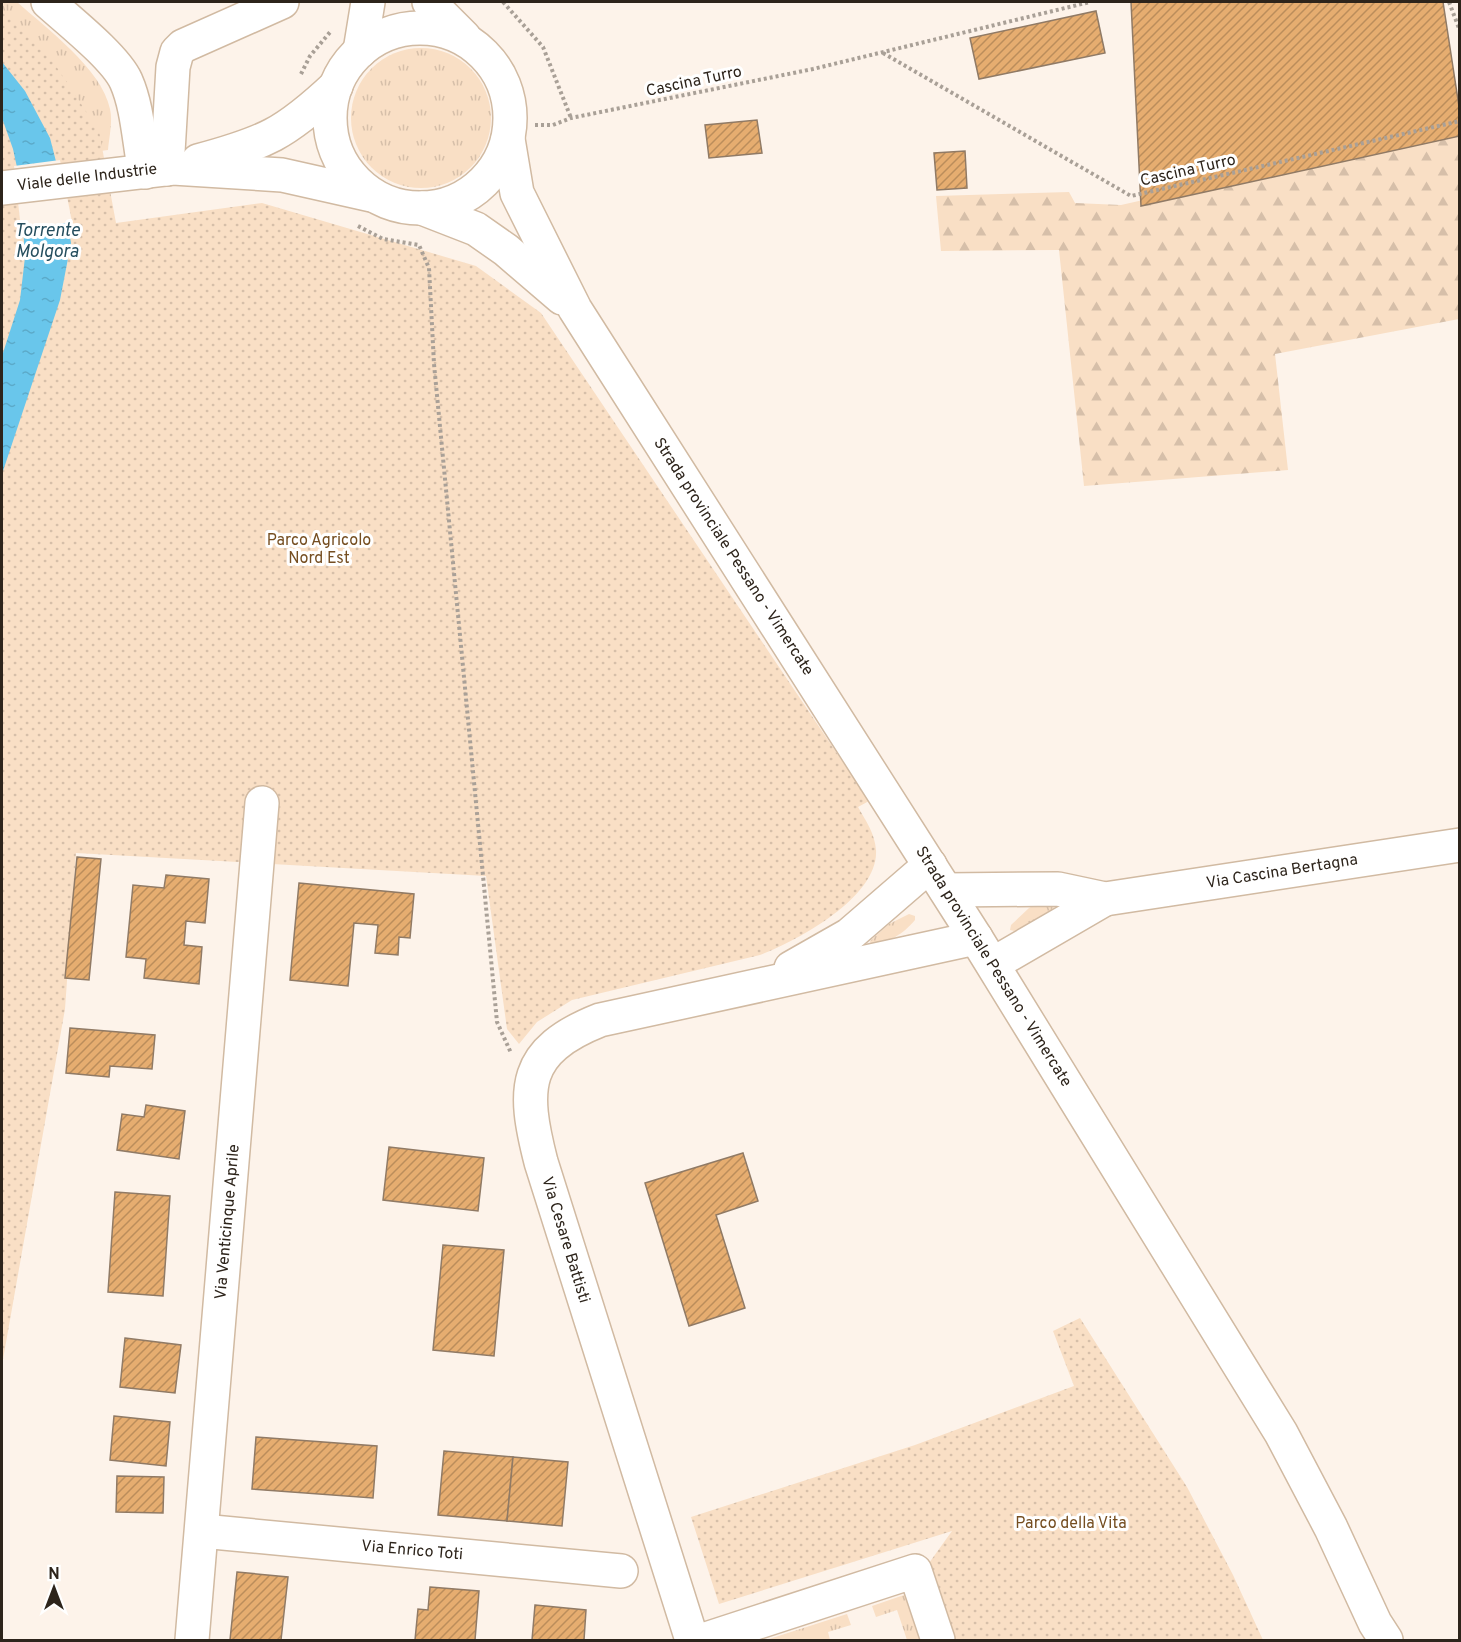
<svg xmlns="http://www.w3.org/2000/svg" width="1461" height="1642" font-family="Overpass,sans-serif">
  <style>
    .grass { fill: url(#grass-tufts) }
    .forest { fill: url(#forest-firs) }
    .park { fill: url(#park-dots) }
    .water { fill: url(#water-ripples) }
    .pier { fill: #fdf3ea }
    .building { fill: url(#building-hatch); stroke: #907a65; stroke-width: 1.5 }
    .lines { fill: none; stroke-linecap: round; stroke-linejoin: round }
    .minor-casing { stroke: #d1baa2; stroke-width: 36 }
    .path { stroke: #a9a097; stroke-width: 4; stroke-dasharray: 3 3; stroke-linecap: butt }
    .minor { stroke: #fff; stroke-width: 33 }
    .labels { text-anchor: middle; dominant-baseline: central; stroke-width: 6; stroke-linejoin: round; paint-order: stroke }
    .street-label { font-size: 16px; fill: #2d241b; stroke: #fff }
    .park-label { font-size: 16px; fill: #754e21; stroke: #fff }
    .water-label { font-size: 18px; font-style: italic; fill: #254e5e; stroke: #fff }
  </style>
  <defs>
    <pattern id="grass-tufts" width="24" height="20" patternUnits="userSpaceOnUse" patternTransform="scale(1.5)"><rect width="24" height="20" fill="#f9dfc5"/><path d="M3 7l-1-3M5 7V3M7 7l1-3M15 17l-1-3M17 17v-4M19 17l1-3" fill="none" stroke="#d6bfa9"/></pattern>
    <pattern id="forest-firs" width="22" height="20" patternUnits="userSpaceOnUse" patternTransform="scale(1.5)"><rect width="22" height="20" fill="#f9dfc5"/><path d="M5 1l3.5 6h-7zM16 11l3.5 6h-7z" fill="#d6bfa9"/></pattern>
    <pattern id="park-dots" width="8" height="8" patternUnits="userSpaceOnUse" patternTransform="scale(1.5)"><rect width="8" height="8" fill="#f9dfc5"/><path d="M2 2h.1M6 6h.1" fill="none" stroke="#d6bfa9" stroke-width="1.8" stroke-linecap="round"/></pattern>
    <pattern id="water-ripples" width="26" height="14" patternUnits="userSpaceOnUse" patternTransform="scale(1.5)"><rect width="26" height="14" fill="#69c6eb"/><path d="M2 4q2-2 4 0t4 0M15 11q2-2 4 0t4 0" fill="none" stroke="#5baac9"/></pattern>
    <pattern id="building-hatch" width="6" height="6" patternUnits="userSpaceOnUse" patternTransform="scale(1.5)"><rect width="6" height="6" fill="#e6ad70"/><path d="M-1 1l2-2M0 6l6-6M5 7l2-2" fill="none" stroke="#bb8d5b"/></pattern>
  </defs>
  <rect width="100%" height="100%" fill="#fdf3ea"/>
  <!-- grass -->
  <g class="grass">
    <path d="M2,2H17C46,28 102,69 110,109C113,121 109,138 108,150L2,164Z"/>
    <circle cx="421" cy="118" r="70"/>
    <path d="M1045,899L1056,905C1044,919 1031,925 1014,931L1010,930L1011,925L1029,908Z"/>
    <path d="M909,914L915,916V920C902,935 891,941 871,945L870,941L889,924Z"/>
    <path d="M907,1594L922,1640H907L897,1610L876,1617L872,1606Z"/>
    <path d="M847,1614L851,1625L828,1632L830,1640H766Z"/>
  </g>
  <!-- forest -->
  <path class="forest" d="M1459,129V319L1275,354L1288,470L1084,486L1059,250L941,251L936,196L1069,192L1075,203L1121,205Z"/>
  <!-- park -->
  <g class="park">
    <path d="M2,12L40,42L99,131L116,223L262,203L476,266L541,313L869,801L858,807C866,821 875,834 876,850C879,897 797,941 760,955L572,1000L537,1022L519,1044L507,1029L486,876L76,853L65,1009L2,1365Z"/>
    <path d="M1080,1318L1187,1487L1233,1575L1263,1640H954L929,1563L952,1531L719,1604L691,1517L915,1445L1074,1386L1053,1331Z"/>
  </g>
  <!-- water -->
  <path class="water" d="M2,62L25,91L50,138L62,185L71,243L60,300L2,474V356L20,300L25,257L20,181L13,149L2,118Z"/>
  <!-- pier -->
  <path class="pier" d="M60,160L72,222L21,229L14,166Z"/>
  <!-- building -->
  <g class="building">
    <path d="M1131,2H1443L1460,113V136L1141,206Z"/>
    <path d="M1096,11L1105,53L979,79L970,38Z"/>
    <path d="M757,120L762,153L709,158L705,125Z"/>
    <path d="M965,151L967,188L937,190L934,153Z"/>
    <path d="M77,857L101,859L89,980L65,978Z"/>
    <path d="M166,875L209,879L205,923L186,921L184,945L202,947L199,984L144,978L146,959L126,957L133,885L164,888Z"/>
    <path d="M299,883L414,894L410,938L399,937L398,955L375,953L378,925L354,923L348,986L290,980Z"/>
    <path d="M70,1028L155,1035L152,1069L110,1066L109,1077L66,1073Z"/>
    <path d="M146,1105L185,1111L179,1159L117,1150L122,1114L144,1117Z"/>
    <path d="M389,1147L484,1158L478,1211L383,1200Z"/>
    <path d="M743,1153L758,1201L716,1215L745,1308L689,1326L645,1183Z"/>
    <path d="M115,1192L170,1196L163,1296L108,1292Z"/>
    <path d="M443,1245L504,1250L494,1356L433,1350Z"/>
    <path d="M125,1338L181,1345L175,1393L120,1387Z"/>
    <path d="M114,1416L170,1422L166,1466L110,1460Z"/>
    <path d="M256,1437L377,1446L373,1498L252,1489Z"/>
    <path d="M444,1451L513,1457L507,1521L438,1515Z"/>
    <path d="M513,1457L568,1462L562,1526L507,1521Z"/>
    <path d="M117,1476L164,1477L163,1513L116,1512Z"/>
    <path d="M237,1572L288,1577L281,1640H230Z"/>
    <path d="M430,1587L479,1591L475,1640H415L418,1609L428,1610Z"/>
    <path d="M535,1605L586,1610L584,1640H532Z"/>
  </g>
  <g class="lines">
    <!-- minor casing -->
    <g class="minor-casing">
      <g id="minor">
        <path d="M48,2C69,21 115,57 126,81C138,108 139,143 145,172"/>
        <path d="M429,2L464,37"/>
        <circle cx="420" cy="118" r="90"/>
        <path d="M360,51L368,2"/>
        <path d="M508,139L517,193L575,309L976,938L1281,1433L1331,1528L1375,1623L1386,1640"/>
        <path d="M198,161C265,143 285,134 336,86"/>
        <path d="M167,169L173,67L177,52L183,46L282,2"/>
        <path d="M2,188L173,168L282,175L371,195"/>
        <path d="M422,208L476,229L506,250L562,298"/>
        <path d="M946,890L1058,889L1105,899L1460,845"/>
        <path d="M993,964L1105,899"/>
        <path d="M791,968L849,935L930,865"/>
        <path d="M202,1531L621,1571"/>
        <path d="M192,1640L262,803"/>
        <path d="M692,1640L541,1162C522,1088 522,1051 600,1020L976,938"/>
        <path d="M703,1640L915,1571L938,1640"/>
      </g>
    </g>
    <!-- path -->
    <g class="path">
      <path d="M503,2L543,47L571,118"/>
      <path d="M1449,2L1460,31"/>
      <path d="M883,53L1131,196L1460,121"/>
      <path d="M301,74L310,56L331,31"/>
      <path d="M535,125H553L571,118L813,69L1090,2"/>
      <path d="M358,226L383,239L419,245L429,268L434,364L497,1022L511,1053"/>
    </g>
    <!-- minor -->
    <use href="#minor" class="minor"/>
  </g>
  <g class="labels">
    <!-- street labels -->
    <g class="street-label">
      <text transform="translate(694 82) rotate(-12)">Cascina Turro</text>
      <text transform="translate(1188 171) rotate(-13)">Cascina Turro</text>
      <text transform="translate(87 178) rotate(-7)">Viale delle Industrie</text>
      <text transform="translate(733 557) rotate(57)">Strada provinciale Pessano - Vimercate</text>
      <text transform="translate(1282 872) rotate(-9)">Via Cascina Bertagna</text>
      <text transform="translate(993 967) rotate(58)">Strada provinciale Pessano - Vimercate</text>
      <text transform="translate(228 1222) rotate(-85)">Via Venticinque Aprile</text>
      <text transform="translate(565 1240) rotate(73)">Via Cesare Battisti</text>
      <text transform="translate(412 1551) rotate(5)">Via Enrico Toti</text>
    </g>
    <!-- park labels -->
    <g class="park-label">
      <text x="319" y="541">Parco Agricolo<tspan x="319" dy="18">Nord Est</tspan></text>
      <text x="1071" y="1524">Parco della Vita</text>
    </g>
    <!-- water labels -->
    <g class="water-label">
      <text x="47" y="231">Torrente<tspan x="47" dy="21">Molgora</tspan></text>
    </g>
  </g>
  <!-- border -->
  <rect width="1461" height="1642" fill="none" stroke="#2d241b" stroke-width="6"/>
  <!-- north arrow -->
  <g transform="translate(54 1588)" stroke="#ffffff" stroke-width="4.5" paint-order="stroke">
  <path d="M0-4.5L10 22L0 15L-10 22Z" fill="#2d241b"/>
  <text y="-9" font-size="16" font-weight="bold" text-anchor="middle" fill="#2d241b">N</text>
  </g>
</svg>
